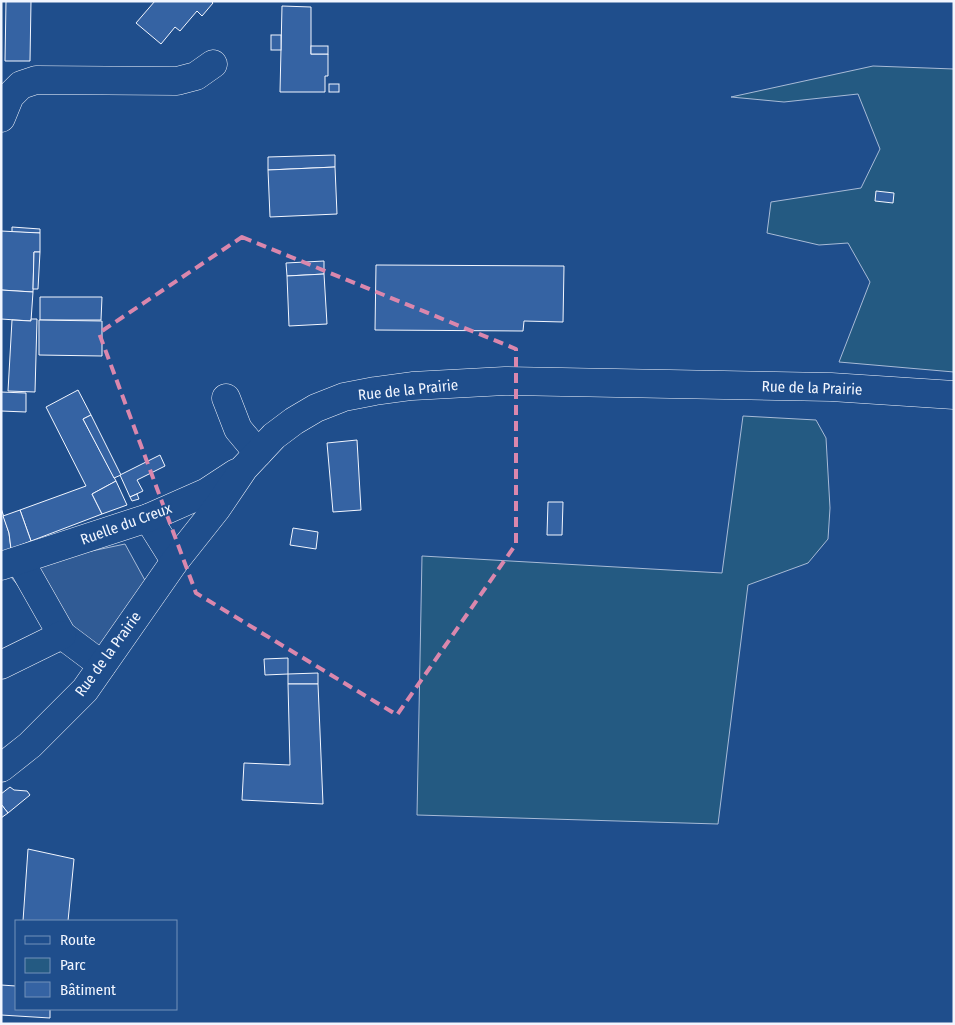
<svg xmlns="http://www.w3.org/2000/svg" width="955" height="1025" font-family="'Fira Sans Condensed',sans-serif">
  <style>
    .green { fill: #245a82; stroke: #a8bbd7 }
    .parking { fill: #305b95; stroke: #a8bbd7 }
    .building { fill: #3563a3; stroke: #f2f6ff }
    .lines { fill: none; stroke-linecap: round; stroke-linejoin: round }
    .minor-casing { stroke: #f2f6ff; stroke-width: 29 }
    .minor { stroke: #1f4e8c; stroke-width: 28 }
    .marked { fill: none; stroke: #da87ad; stroke-width: 4; stroke-dasharray: 10 6; stroke-linejoin: round }
    .labels { text-anchor: middle; dominant-baseline: central; stroke-width: 4; stroke-linejoin: round; paint-order: stroke }
    .street-label { font-size: 15px; fill: #f2f6ff; stroke: #1f4e8c }
  </style>
  <rect width="100%" height="100%" fill="#1f4e8c"/>
  <!-- green -->
  <g class="green">
    <path d="M873,66L954,69V372L839,362L870,282L848,243L819,245L767,233L771,202L861,188L880,149L858,94L784,102L731,97Z"/>
    <path d="M743,416L816,420L826,438L830,508L828,539L808,563L748,585L718,824L417,815L422,556L722,573Z"/>
  </g>
  <!-- parking -->
  <path class="parking" d="M125,544L147,584L108,646L59,652L33,604L7,572L68,556Z"/>
  <!-- building -->
  <g class="building">
    <path d="M6,1H31L30,61H5Z"/>
    <path d="M155,1H211L213,3L202,16L197,11L180,31L175,27L161,44L136,23Z"/>
    <path d="M282,6L311,7V54H328V76H325V92H280Z"/>
    <rect x="271" y="35" width="10" height="15"/>
    <rect x="311" y="46" width="17" height="8"/>
    <rect x="329" y="84" width="10" height="8"/>
    <path d="M335,155V167L268,170V157Z"/>
    <path d="M335,167L337,214L270,217L268,170Z"/>
    <path d="M876,191L894,193L893,203L875,201Z"/>
    <path d="M12,227L40,229V233L12,232Z"/>
    <path d="M1,231L40,233V252H34L33,292L1,290Z"/>
    <path d="M34,252H40L38,289H33Z"/>
    <path d="M324,261V274L287,276L286,263Z"/>
    <path d="M376,265L564,266L563,322L524,321L523,331L375,330Z"/>
    <path d="M324,274L327,324L289,326L287,276Z"/>
    <path d="M1,290L33,292L31,321L1,319Z"/>
    <path d="M40,297H102L101,320H40Z"/>
    <path d="M31,319H37L35,392L8,391L12,320L31,321Z"/>
    <path d="M39,320L102,321V356L39,355Z"/>
    <path d="M78,390L91,415L83,419L116,481L92,494L102,514L31,541L20,510L86,486L46,407Z"/>
    <path d="M1,392L26,393V412L1,411Z"/>
    <path d="M91,415L121,475L114,478L83,419Z"/>
    <path d="M357,440L361,510L333,512L327,443Z"/>
    <path d="M160,455L165,466L137,480L143,491L130,497L120,475Z"/>
    <path d="M116,481L127,505L102,514L92,494Z"/>
    <path d="M137,494L139,499L132,501L130,497Z"/>
    <path d="M548,502H563L562,535H547Z"/>
    <path d="M1,508L9,533L11,549L1,552Z"/>
    <path d="M20,510L31,541L11,549L9,533L3,516Z"/>
    <path d="M293,528L318,532L316,549L290,545Z"/>
    <path d="M288,658V674L265,675L264,659Z"/>
    <path d="M318,673V684H288V674Z"/>
    <path d="M288,684H318L323,804L242,800L244,763L290,765Z"/>
    <path d="M10,787L14,790L27,791L30,795L8,813L1,804V794Z"/>
    <path d="M1,804L8,813L1,818Z"/>
    <path d="M28,849L74,859L68,921H23Z"/>
    <path d="M1,985L16,986V1009H50V1018L1,1015Z"/>
  </g>
  <g class="lines">
    <!-- minor casing -->
    <g class="minor-casing">
      <g id="minor">
        <path d="M1,118L10,96L21,85L36,80L177,81L196,76L213,64"/>
        <path d="M226,398L238,429L258,453"/>
        <path d="M148,518L175,561"/>
        <path d="M20,561L62,635L102,665"/>
        <path d="M1,566L148,518L207,492L236,473"/>
        <path d="M1,665L62,635"/>
        <path d="M1,768L30,745L85,690L175,561L217,508L244,468L274,436L294,421L316,408L344,397L375,391L412,386L505,381L831,387L954,395"/>
      </g>
    </g>
    <!-- minor -->
    <use href="#minor" class="minor"/>
  </g>
  <!-- marked area -->
  <path class="marked" d="M242,237L516,349V544L397,715L196,593L99,333Z"/>
  <g class="labels">
    <!-- street labels -->
    <g class="street-label">
      <text transform="translate(812 388) rotate(2)">Rue de la Prairie</text>
      <text transform="translate(408 390) rotate(-6)">Rue de la Prairie</text>
      <text transform="translate(126 524) rotate(-20)">Ruelle du Creux</text>
      <text transform="translate(108 654) rotate(-54)">Rue de la Prairie</text>
    </g>
  </g>
  <!-- border -->
  <rect width="955" height="1025" fill="none" stroke="#f2f6ff" stroke-width="5"/>
  <!-- legend -->
  <rect x="15" y="920" width="162" height="90" fill="#1f4e8c" stroke="#7391ba"/>
  <rect x="25" y="936" width="25" height="8" fill="#1f4e8c" stroke="#7391ba"/>
  <text x="60" y="945" font-size="15" fill="#f2f6ff">Route</text>
  <rect x="25" y="958" width="25" height="15" fill="#245a82" stroke="#7391ba"/>
  <text x="60" y="970" font-size="15" fill="#f2f6ff">Parc</text>
  <rect x="25" y="982" width="25" height="15" fill="#3563a3" stroke="#7391ba"/>
  <text x="60" y="995" font-size="15" fill="#f2f6ff">Bâtiment</text>
</svg>
